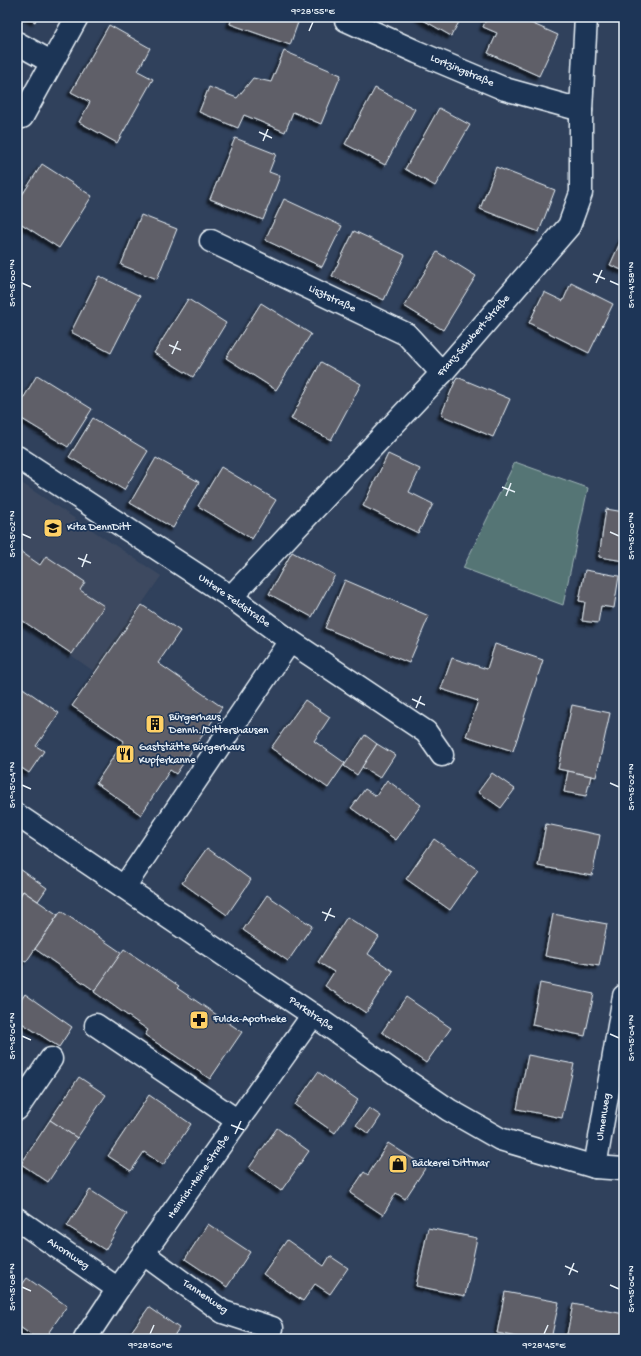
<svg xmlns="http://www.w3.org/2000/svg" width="641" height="1356" font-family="'Gochi Hand',sans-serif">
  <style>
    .built { fill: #3e4a60 }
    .green { fill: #557574; stroke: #9eb3b6 }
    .building { fill: #5e5e68; stroke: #e8f1f8; filter: url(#shadow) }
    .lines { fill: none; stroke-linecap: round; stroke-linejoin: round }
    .minor-casing { stroke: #e8f1f8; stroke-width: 25 }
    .minor { stroke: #1d3557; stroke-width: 22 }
    .ticks { fill: none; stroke: #e8f1f8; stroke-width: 1.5 }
    .labels { text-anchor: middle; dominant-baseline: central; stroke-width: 3.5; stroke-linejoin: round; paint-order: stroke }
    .street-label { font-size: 11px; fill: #e8f1f8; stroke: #1d3557 }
    .poi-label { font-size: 11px; fill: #e8f1f8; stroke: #1d3557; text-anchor: start }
    .neatline { fill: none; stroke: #e8f1f8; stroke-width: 1.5 }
    .ticks-label { font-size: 10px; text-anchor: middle; fill: #e8f1f8 }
  </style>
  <defs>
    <filter id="shadow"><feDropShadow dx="-3.5" dy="3.5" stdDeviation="1" flood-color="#0009"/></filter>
  </defs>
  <rect width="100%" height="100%" fill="#30415c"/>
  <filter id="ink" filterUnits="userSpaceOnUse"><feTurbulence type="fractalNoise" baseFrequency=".025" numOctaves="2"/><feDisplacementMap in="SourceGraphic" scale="8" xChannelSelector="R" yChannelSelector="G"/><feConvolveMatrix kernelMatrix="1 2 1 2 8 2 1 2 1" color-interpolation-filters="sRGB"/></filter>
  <g filter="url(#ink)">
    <!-- built -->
    <path class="built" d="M17,480L161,576L95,672L17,617Z"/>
    <!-- green -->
    <path class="green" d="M515,462L588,488L563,605L463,568Z"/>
    <!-- building -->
    <g class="building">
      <path d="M27,17H37L35,22Z"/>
      <path d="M232,17H300L290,45L230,24Z"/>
      <path d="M418,17H462L451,36Z"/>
      <path d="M487,17H523L522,19L558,35L539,76L488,53L497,33L483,27Z"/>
      <path d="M109,25L150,48L138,71L153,79L117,143L79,122L90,102L71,92Z"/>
      <path d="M284,51L341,75L321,124L293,112L285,132L244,115L238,128L199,112L209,87L237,98L253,78L271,82Z"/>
      <path d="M375,88L415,109L385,165L345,144Z"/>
      <path d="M439,108L470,125L435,186L405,169Z"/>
      <path d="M235,138L276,154L269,172L280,176L263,220L210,199Z"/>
      <path d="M42,164L92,196L59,248L17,221V203Z"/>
      <path d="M496,167L555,190L539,232L480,209Z"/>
      <path d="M284,199L342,226L322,267L265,240Z"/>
      <path d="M141,215L177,229L157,279L121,265Z"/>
      <path d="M354,231L405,255L384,300L332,276Z"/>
      <path d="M624,234V271L610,265Z"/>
      <path d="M437,252L476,276L443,330L404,306Z"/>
      <path d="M99,276L140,296L111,353L71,332Z"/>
      <path d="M571,283L613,304L589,353L529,323L544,292L563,301Z"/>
      <path d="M188,299L226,323L193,377L154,353Z"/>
      <path d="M261,303L311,334L276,390L226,358Z"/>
      <path d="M321,362L361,384L331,440L291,419Z"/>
      <path d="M37,375L92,409L68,447L17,416V409Z"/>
      <path d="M457,377L510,399L493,437L441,415Z"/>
      <path d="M93,418L148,451L124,490L69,457Z"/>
      <path d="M388,454L420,469L409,492L433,504L418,533L363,506Z"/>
      <path d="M156,458L199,482L173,528L130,503Z"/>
      <path d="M221,467L276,500L252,539L198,506Z"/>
      <path d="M606,509L624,512V561L599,557Z"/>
      <path d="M17,549L40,565L46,556L85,582L80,590L104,606L72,654L17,617Z"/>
      <path d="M292,552L335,575L312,617L269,594Z"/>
      <path d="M585,570L619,576L614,608L601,606L598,623L582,621L585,602L579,601Z"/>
      <path d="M345,580L429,616L409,663L325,628Z"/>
      <path d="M142,605L180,631L158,663L222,707L176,774L170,770L141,815L96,783L124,741L72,706Z"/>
      <path d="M495,644L543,660L513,751L466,736L478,701L441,689L452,658L487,669Z"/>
      <path d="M17,684L59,713L36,746L44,751L29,773L17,765Z"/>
      <path d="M305,700L330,717L314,741L345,763L328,788L271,748Z"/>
      <path d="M572,705L610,713L596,777L558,769Z"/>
      <path d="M365,735L377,744L357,775L344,766Z"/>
      <path d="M377,744L395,755L380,778L362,767Z"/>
      <path d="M568,771L591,776L586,796L564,792Z"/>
      <path d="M492,773L515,789L501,808L478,792Z"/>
      <path d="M387,780L421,805L396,840L351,808L365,789L376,796Z"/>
      <path d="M546,824L600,835L592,876L538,866Z"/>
      <path d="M434,839L478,870L450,910L406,879Z"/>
      <path d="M207,848L251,880L227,915L182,883Z"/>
      <path d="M17,867L47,888L38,901L23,891L17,901Z"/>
      <path d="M23,891L58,915L26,962L17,957V901Z"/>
      <path d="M267,895L312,926L288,961L243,930Z"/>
      <path d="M61,911L122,953L95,991L35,949Z"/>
      <path d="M553,914L607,924L599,966L545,956Z"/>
      <path d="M347,917L379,937L368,954L393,971L366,1013L325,986L334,972L318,962Z"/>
      <path d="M124,949L179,986L177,988L242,1032L210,1079L145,1035L148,1030L94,992Z"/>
      <path d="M540,983L594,994L585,1036L532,1025Z"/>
      <path d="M25,994L72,1027L59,1047L17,1020V1006Z"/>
      <path d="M406,997L451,1028L426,1063L382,1032Z"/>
      <path d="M528,1055L574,1064L562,1118L517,1109Z"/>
      <path d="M318,1072L358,1100L335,1133L295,1105Z"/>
      <path d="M79,1077L106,1095L77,1138L50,1120Z"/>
      <path d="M149,1095L191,1124L163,1165L144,1152L131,1171L108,1156Z"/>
      <path d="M369,1108L381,1116L369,1134L356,1125Z"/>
      <path d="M50,1120L77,1138L48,1182L21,1164Z"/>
      <path d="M277,1128L309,1151L281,1191L249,1168Z"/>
      <path d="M388,1143L426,1167L405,1199L396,1193L383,1215L350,1193L364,1172L368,1175Z"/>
      <path d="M90,1190L127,1214L105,1250L67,1226Z"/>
      <path d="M208,1224L250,1252L227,1287L185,1259Z"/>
      <path d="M428,1228L477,1238L465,1296L416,1286Z"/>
      <path d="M287,1240L324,1266L330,1256L348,1268L330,1294L315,1284L303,1301L263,1274Z"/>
      <path d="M27,1278L67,1306L44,1339H37L17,1325V1292Z"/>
      <path d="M505,1292L559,1302L551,1339H526L497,1333Z"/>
      <path d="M573,1304L624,1314V1326L622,1339H566Z"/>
      <path d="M149,1307L179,1328L172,1339H126Z"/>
    </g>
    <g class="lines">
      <!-- minor casing -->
      <g class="minor-casing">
        <g id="minor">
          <path d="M346,20L417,52L505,89L581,110"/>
          <path d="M17,43L51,62"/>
          <path d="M22,117L77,17"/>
          <path d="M211,241L406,334L442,373"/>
          <path d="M17,457L231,597L290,641L426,732L442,755"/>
          <path d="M231,597L442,373L569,226L581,193V110L586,17"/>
          <path d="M17,815L313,1015L395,1073L449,1110L500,1139L595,1167L624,1169"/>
          <path d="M124,887L290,641"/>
          <path d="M96,1025L238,1121"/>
          <path d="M17,1109L51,1059"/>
          <path d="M595,1167L624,996"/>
          <path d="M17,1219L118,1289"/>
          <path d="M144,1254L223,1312L272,1328"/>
          <path d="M85,1339L118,1289L313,1015"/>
        </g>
      </g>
      <!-- minor -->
      <use href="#minor" class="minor"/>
    </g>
  </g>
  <!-- ticks -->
  <path class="ticks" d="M309,31L313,22M259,132L272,138M263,141L268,129M593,274L605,279M610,281L619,285M22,283L31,287M596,283L602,270M169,345L181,350M172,354L178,341M502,487L515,492M506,496L511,483M610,532L619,536M22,534L31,538M78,558L91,563M82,567L87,554M412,699L425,705M416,708L421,696M610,783L619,787M22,785L31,789M322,912L335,917M325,921L331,908M610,1034L619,1038M22,1036L31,1040M231,1125L244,1130M235,1134L241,1121M565,1266L578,1272M569,1275L574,1263M610,1285L619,1289M22,1287L31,1291M150,1334L154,1325M544,1334L548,1325"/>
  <!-- icons -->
  <defs>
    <g id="school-square" transform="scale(1)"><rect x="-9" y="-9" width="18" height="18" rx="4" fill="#ffd166" stroke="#1d3557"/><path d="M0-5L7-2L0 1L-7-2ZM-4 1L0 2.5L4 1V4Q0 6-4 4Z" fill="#111"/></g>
    <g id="building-square" transform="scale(1)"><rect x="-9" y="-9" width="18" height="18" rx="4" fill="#ffd166" stroke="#1d3557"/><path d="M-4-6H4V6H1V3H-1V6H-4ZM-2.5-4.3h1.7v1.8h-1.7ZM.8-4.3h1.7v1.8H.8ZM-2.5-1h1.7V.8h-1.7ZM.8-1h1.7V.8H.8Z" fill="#111"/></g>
    <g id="restaurant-square" transform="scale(1)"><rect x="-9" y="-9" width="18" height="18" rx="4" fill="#ffd166" stroke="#1d3557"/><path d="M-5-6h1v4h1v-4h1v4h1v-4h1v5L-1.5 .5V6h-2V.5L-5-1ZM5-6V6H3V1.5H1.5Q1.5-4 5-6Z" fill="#111"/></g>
    <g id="pharmacy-square" transform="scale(1)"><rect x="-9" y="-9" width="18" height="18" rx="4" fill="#ffd166" stroke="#1d3557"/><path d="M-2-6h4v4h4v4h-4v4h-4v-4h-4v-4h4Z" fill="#111"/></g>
    <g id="shop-square" transform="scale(1)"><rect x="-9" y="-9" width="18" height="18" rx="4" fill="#ffd166" stroke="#1d3557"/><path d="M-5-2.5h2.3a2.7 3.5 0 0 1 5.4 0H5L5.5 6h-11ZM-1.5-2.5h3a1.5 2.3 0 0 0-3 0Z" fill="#111"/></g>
  </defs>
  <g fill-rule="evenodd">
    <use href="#school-square" x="53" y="528"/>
    <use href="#building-square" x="155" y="724"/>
    <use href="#restaurant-square" x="125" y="754"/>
    <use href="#pharmacy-square" x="199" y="1020"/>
    <use href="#shop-square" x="398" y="1164"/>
  </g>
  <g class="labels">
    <!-- street labels -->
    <g class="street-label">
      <text transform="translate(462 71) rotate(23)">Lortzingstraße</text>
      <text transform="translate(332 299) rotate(25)">Lisztstraße</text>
      <text transform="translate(474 336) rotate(-49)">Franz-Schubert-Straße</text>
      <text transform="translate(234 601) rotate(35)">Untere Feldstraße</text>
      <text transform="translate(311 1014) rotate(35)">Parkstraße</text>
      <text transform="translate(604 1117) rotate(-81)">Ulmenweg</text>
      <text transform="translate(199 1177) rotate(-55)">Heinrich-Heine-Straße</text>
      <text transform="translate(68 1254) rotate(34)">Ahornweg</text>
      <text transform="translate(205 1297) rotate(34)">Tannenweg</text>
    </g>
    <!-- poi labels -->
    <g class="poi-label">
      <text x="67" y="528">Kita DennDitt</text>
      <text x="169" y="718">Bürgerhaus<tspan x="169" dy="13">Dennh./Dittershausen</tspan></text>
      <text x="139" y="748">Gaststätte Bürgerhaus<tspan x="139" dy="13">Kupferkanne</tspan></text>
      <text x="213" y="1020">Fulda-Apotheke</text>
      <text x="412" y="1164">Bäckerei Dittmar</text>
    </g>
  </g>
  <!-- margin -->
  <rect width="641" height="1356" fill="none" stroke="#1d3557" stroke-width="44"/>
  <rect x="22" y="22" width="597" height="1312" class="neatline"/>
  <g class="ticks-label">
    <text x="313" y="14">9°28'55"E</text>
    <text transform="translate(11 283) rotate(-90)" y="4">51°15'00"N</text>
    <text transform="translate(630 285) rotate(-90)" y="4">51°14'58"N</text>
    <text transform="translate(11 534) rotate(-90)" y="4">51°15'02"N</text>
    <text transform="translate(630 536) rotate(-90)" y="4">51°15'00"N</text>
    <text transform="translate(11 785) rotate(-90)" y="4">51°15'04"N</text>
    <text transform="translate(630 787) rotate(-90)" y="4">51°15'02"N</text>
    <text transform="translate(11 1036) rotate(-90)" y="4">51°15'06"N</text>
    <text transform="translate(630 1038) rotate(-90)" y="4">51°15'04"N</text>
    <text transform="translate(11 1287) rotate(-90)" y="4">51°15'08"N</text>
    <text transform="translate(630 1289) rotate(-90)" y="4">51°15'06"N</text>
    <text x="150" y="1348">9°28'50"E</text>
    <text x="544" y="1348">9°28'45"E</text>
  </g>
</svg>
